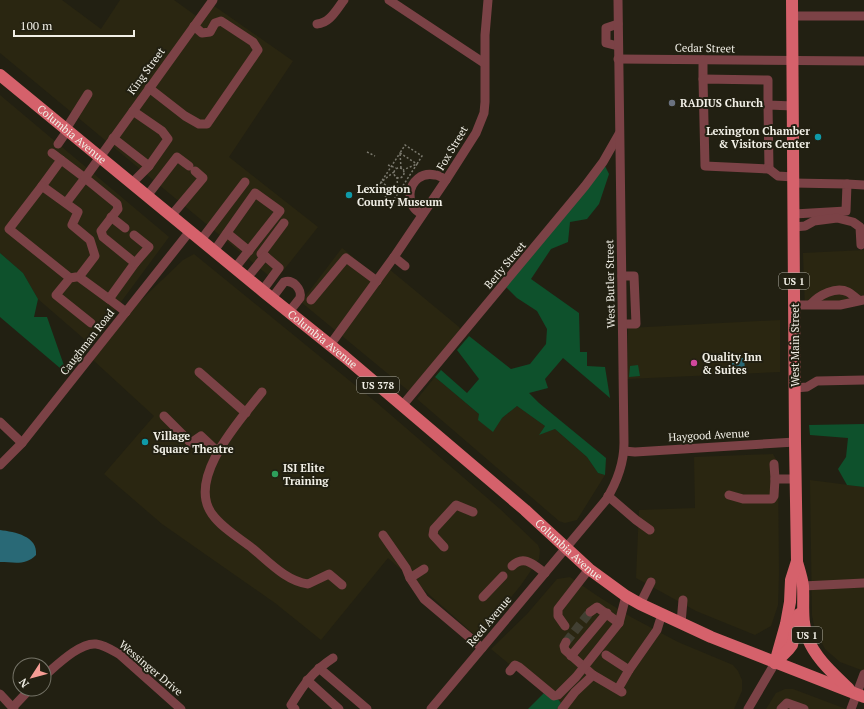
<svg xmlns="http://www.w3.org/2000/svg" width="864" height="709" font-family="'PT Serif',serif">
  <style>
    .built { fill: #2a2611 }
    .green { fill: #0e512c }
    .water { fill: #296976 }
    .lines { fill: none; stroke-linecap: round; stroke-linejoin: round }
    .minor-tunnel { stroke: #413f32; stroke-width: 9; stroke-dasharray: 9 4.5; stroke-linecap: butt }
    .path { stroke: #7b796e; stroke-width: 1.5; stroke-dasharray: 2 2; stroke-linecap: butt }
    .minor { stroke: #7b4246; stroke-width: 9 }
    .major { stroke: #d5616b; stroke-width: 12 }
    .worship-dot { fill: #6b7280; stroke: #222012; stroke-width: 1.5 }
    .culture-dot { fill: #0f9aa8; stroke: #222012; stroke-width: 1.5 }
    .hotel-dot { fill: #d1479c; stroke: #222012; stroke-width: 1.5 }
    .leisure-dot { fill: #2e9e5b; stroke: #222012; stroke-width: 1.5 }
    .labels { text-anchor: middle; dominant-baseline: central; stroke-width: 4; stroke-linejoin: round; paint-order: stroke }
    .shield { fill: #222012; stroke: #b3b1a6; stroke-width: 1 }
    .shield-label { font-size: 10px; font-weight: bold; fill: #f1efe6 }
    .street-label { font-size: 11px; fill: #f1efe6; stroke: #222012 }
    .poi-label { font-size: 11px; font-weight: bold; fill: #f1efe6; stroke: #222012; text-anchor: start }
  </style>
  <rect width="100%" height="100%" fill="#222012"/>
  <!-- built -->
  <g class="built">
    <path d="M0,0H62L101,29L120,0H174L199,18L210,3L293,61L229,157L318,227L275,281L0,53Z"/>
    <path d="M0,95L169,237L90,344L38,299L23,273L0,253Z"/>
    <path d="M342,248L381,280L389,269L459,327L461,331L410,392L301,302Z"/>
    <path d="M864,250V304L805,308L803,253Z"/>
    <path d="M194,254L377,403L500,509L538,545L540,550L539,559L521,585L478,638L388,558L321,640L275,603L162,524L104,474L154,416L93,360L138,303L183,260Z"/>
    <path d="M780,320V372L627,379L628,328Z"/>
    <path d="M435,377L479,414L502,418L517,406L545,426L540,434L555,429L587,457L598,473L605,475L577,520L565,523L559,521L417,399Z"/>
    <path d="M773,454L778,463L779,574L778,605L771,626L755,635L696,611L636,578L639,510L695,508L694,457Z"/>
    <path d="M810,480L864,487V671L840,662L825,649L815,630L812,615Z"/>
    <path d="M570,577L596,595L631,617L678,642L733,665L738,671L742,680V691L734,709H557L561,703L544,693L491,649L527,614L557,579Z"/>
    <path d="M785,689H793L846,709H766L776,693Z"/>
  </g>
  <!-- green -->
  <g class="green">
    <path d="M603,162L609,174L599,204L587,219L570,222L568,242L551,249L531,279L579,313L580,352H587V366L605,367L610,398L563,358L545,379L548,388L529,393L539,403L606,458L605,475L598,473L587,457L555,429L539,435L545,426L517,406L502,418L493,432L478,420L479,414L435,377L441,370L467,393L479,379L457,350L469,336L511,369L530,364L546,344L547,329L537,311L517,298L504,285Z"/>
    <path d="M0,253L23,273L38,299L34,317H47L67,374L0,317Z"/>
    <path d="M638,365L640,376L629,377L630,366Z"/>
    <path d="M864,424V487L847,485L838,469L846,457L848,438L810,435L809,425Z"/>
    <path d="M544,693L557,698L561,703L557,709H528Z"/>
  </g>
  <!-- water -->
  <g class="water">
    <path d="M732,358H744L745,370H732Z"/>
    <path d="M0,530C15,532 38,536 36,555C25,566 14,562 0,562Z"/>
  </g>
  <g class="lines">
    <!-- minor-tunnel -->
    <path class="minor-tunnel" d="M566,642L590,612"/>
    <!-- path -->
    <g class="path">
      <path d="M367,152L375,156"/>
      <path d="M400,153L417,164L393,201L376,190Z"/>
      <path d="M388,165L396,168"/>
      <path d="M401,168L400,153L405,145L422,156L417,164L403,170"/>
      <circle cx="399" cy="173" r="5"/>
      <path d="M394,172L381,182L398,193"/>
      <path d="M397,177L398,193"/>
    </g>
    <!-- minor -->
    <g class="minor">
      <path d="M389,0L484,63"/>
      <path d="M792,16H864"/>
      <path d="M317,24C330,23 336,10 344,0"/>
      <path d="M618,24L606,28V43L618,46"/>
      <path d="M618,59L864,61"/>
      <path d="M703,60V79"/>
      <path d="M149,88L185,116L199,124H207L258,50L253,42L221,21L215,23L210,32L202,33L194,26"/>
      <path d="M768,105L769,169L705,166L703,79L768,80V105L793,106"/>
      <path d="M66,129L88,94"/>
      <path d="M113,138L149,166"/>
      <path d="M58,144L67,131"/>
      <path d="M52,153L85,178L66,203"/>
      <path d="M61,160L42,186L78,212L72,225L90,240L95,256L79,277L109,299L135,263L103,237L101,231L118,209L117,204L85,178L213,0"/>
      <path d="M769,169L778,176L793,177"/>
      <path d="M132,183L149,166L168,139L162,131L133,111"/>
      <path d="M793,183L847,184L846,211L794,214"/>
      <path d="M847,184L864,185"/>
      <path d="M42,186L9,229L70,278"/>
      <path d="M147,196L177,157L189,166"/>
      <path d="M422,215C420,213 417,211 415,209C411,205 410,199 410,194C411,181 422,172 435,175C439,175 443,178 446,180"/>
      <path d="M171,216L203,178L195,171"/>
      <path d="M111,217L125,228"/>
      <path d="M794,227L805,226L814,221L837,218L853,222L860,227L861,245"/>
      <path d="M227,233L249,251"/>
      <path d="M134,235L149,247L135,263"/>
      <path d="M201,240L245,182"/>
      <path d="M214,251L255,193L280,211L235,268"/>
      <path d="M265,256L261,254L284,223"/>
      <path d="M394,257L405,266"/>
      <path d="M622,276H634L636,324H623"/>
      <path d="M76,277L70,278L56,295L91,323"/>
      <path d="M247,278L265,256L279,268L262,291"/>
      <path d="M272,298L284,282C293,279 302,289 300,298L289,312"/>
      <path d="M109,299L126,312"/>
      <path d="M311,300L346,258L377,281"/>
      <path d="M811,304C819,295 836,286 848,292C852,294 855,298 859,300"/>
      <path d="M794,305H840L864,300"/>
      <path d="M330,345L394,257L446,180L476,133L484,113L485,102V35L488,0"/>
      <path d="M199,372L246,413"/>
      <path d="M795,388L807,387L817,381L864,380"/>
      <path d="M262,392C241,419 186,478 212,514C222,528 239,538 252,548C269,562 286,581 308,584L329,574L342,585"/>
      <path d="M402,406L585,186L603,162L619,134"/>
      <path d="M164,416L191,443L201,436L218,452"/>
      <path d="M0,422L22,443"/>
      <path d="M624,451L635,452L795,442"/>
      <path d="M774,464L775,479"/>
      <path d="M0,465L22,443L190,231"/>
      <path d="M729,495L743,499H772L774,496L775,479H796"/>
      <path d="M608,496L636,520L650,530"/>
      <path d="M383,535L406,568L410,578L424,599L482,648"/>
      <path d="M444,547L433,535L434,529L456,505L473,512"/>
      <path d="M512,566C524,554 534,565 545,573"/>
      <path d="M410,578L424,569"/>
      <path d="M803,586L864,583"/>
      <path d="M483,597L503,576"/>
      <path d="M640,604L651,582"/>
      <path d="M590,612L597,607L619,623"/>
      <path d="M681,623L683,600"/>
      <path d="M565,626L558,616V609L589,569"/>
      <path d="M566,642L564,646L565,650L593,675L622,692"/>
      <path d="M606,655L629,670"/>
      <path d="M571,656L607,613"/>
      <path d="M319,668L367,709"/>
      <path d="M510,671L515,665L519,667L554,696L558,695L576,677L619,623L626,596"/>
      <path d="M44,676C56,666 80,642 96,644C104,645 112,650 119,654L181,709"/>
      <path d="M307,680L339,709"/>
      <path d="M618,689L629,670L657,630L662,614"/>
      <path d="M0,694L14,709"/>
      <path d="M13,707L30,689"/>
      <path d="M295,709L291,705C304,684 312,672 333,658"/>
      <path d="M431,709L606,500C617,482 624,464 624,443L618,0"/>
      <path d="M562,709L575,692L593,675"/>
      <path d="M748,709L775,663"/>
      <path d="M781,709L787,703L804,709"/>
      <path d="M851,709L864,674"/>
    </g>
    <!-- major -->
    <g class="major">
      <path id="s1" d="M0,75L264,292L345,357L525,510L589,569L626,596L640,604L711,637L864,697"/>
      <path d="M797,562C799,569 802,578 803,586C804,603 801,622 808,639C816,659 834,674 849,689"/>
      <path d="M775,663L786,624L790,602L791,580L797,561L795,442L792,0"/>
      <path d="M775,663L789,649L792,645L799,614"/>
    </g>
  </g>
  <!-- markers -->
  <circle class="worship-dot" cx="672" cy="103" r="4"/>
  <g class="culture-dot">
    <circle cx="818" cy="137" r="4"/>
    <circle cx="349" cy="195" r="4"/>
    <circle cx="145" cy="442" r="4"/>
  </g>
  <circle class="hotel-dot" cx="694" cy="363" r="4"/>
  <circle class="leisure-dot" cx="275" cy="474" r="4"/>
  <g class="labels">
    <!-- shield labels -->
    <g class="shield">
      <rect x="779" y="273" width="30" height="16" rx="3"/>
      <rect x="357" y="377" width="42" height="16" rx="3"/>
      <rect x="792" y="627" width="30" height="16" rx="3"/>
    </g>
    <g class="shield-label">
      <text x="794" y="281">US 1</text>
      <text x="378" y="385">US 378</text>
      <text x="807" y="635">US 1</text>
    </g>
    <!-- street labels -->
    <g class="street-label">
      <text transform="translate(705 48) rotate(1)">Cedar Street</text>
      <text transform="translate(146 71) rotate(-54)">King Street</text>
      <text stroke="none"><textPath href="#s1" startOffset="93">Columbia Avenue</textPath></text>
      <text transform="translate(452 148) rotate(-59)">Fox Street</text>
      <text transform="translate(505 265) rotate(-50)">Berly Street</text>
      <text transform="translate(610 284) rotate(-91)">West Butler Street</text>
      <text stroke="none"><textPath href="#s1" startOffset="417">Columbia Avenue</textPath></text>
      <text transform="translate(87 342) rotate(-52)">Caughman Road</text>
      <text transform="translate(795 345) rotate(-90)">West Main Street</text>
      <text transform="translate(709 435) rotate(-3)">Haygood Avenue</text>
      <text stroke="none"><textPath href="#s1" startOffset="741">Columbia Avenue</textPath></text>
      <text transform="translate(489 621) rotate(-50)">Reed Avenue</text>
      <text transform="translate(151 668) rotate(40)">Wessinger Drive</text>
    </g>
    <!-- poi labels -->
    <g class="poi-label">
      <text x="680" y="103">RADIUS Church</text>
      <text x="810" y="131" text-anchor="end">Lexington Chamber<tspan x="810" dy="13">&amp; Visitors Center</tspan></text>
      <text x="357" y="189">Lexington<tspan x="357" dy="13">County Museum</tspan></text>
      <text x="702" y="357">Quality Inn<tspan x="702" dy="13">&amp; Suites</tspan></text>
      <text x="153" y="436">Village<tspan x="153" dy="13">Square Theatre</tspan></text>
      <text x="283" y="468">ISI Elite<tspan x="283" dy="13">Training</tspan></text>
    </g>
  </g>
  <!-- north arrow -->
  <g transform="translate(32 677) rotate(234)"><circle r="19" fill="#222012" stroke="#757367"/>
  <path d="M0-3L7 15L0 10L-7 15Z" fill="#f59c94"/>
  <text y="-6" font-size="11" font-weight="bold" text-anchor="middle" fill="#f1efe6">N</text>
  </g>
  <!-- scale -->
  <path d="M14 30v6h120v-6" fill="none" stroke="#f1efe6" stroke-width="2"/>
  <text x="20" y="30" font-size="12" fill="#f1efe6" stroke="#222012" stroke-width="3" paint-order="stroke">100 m</text>
</svg>
